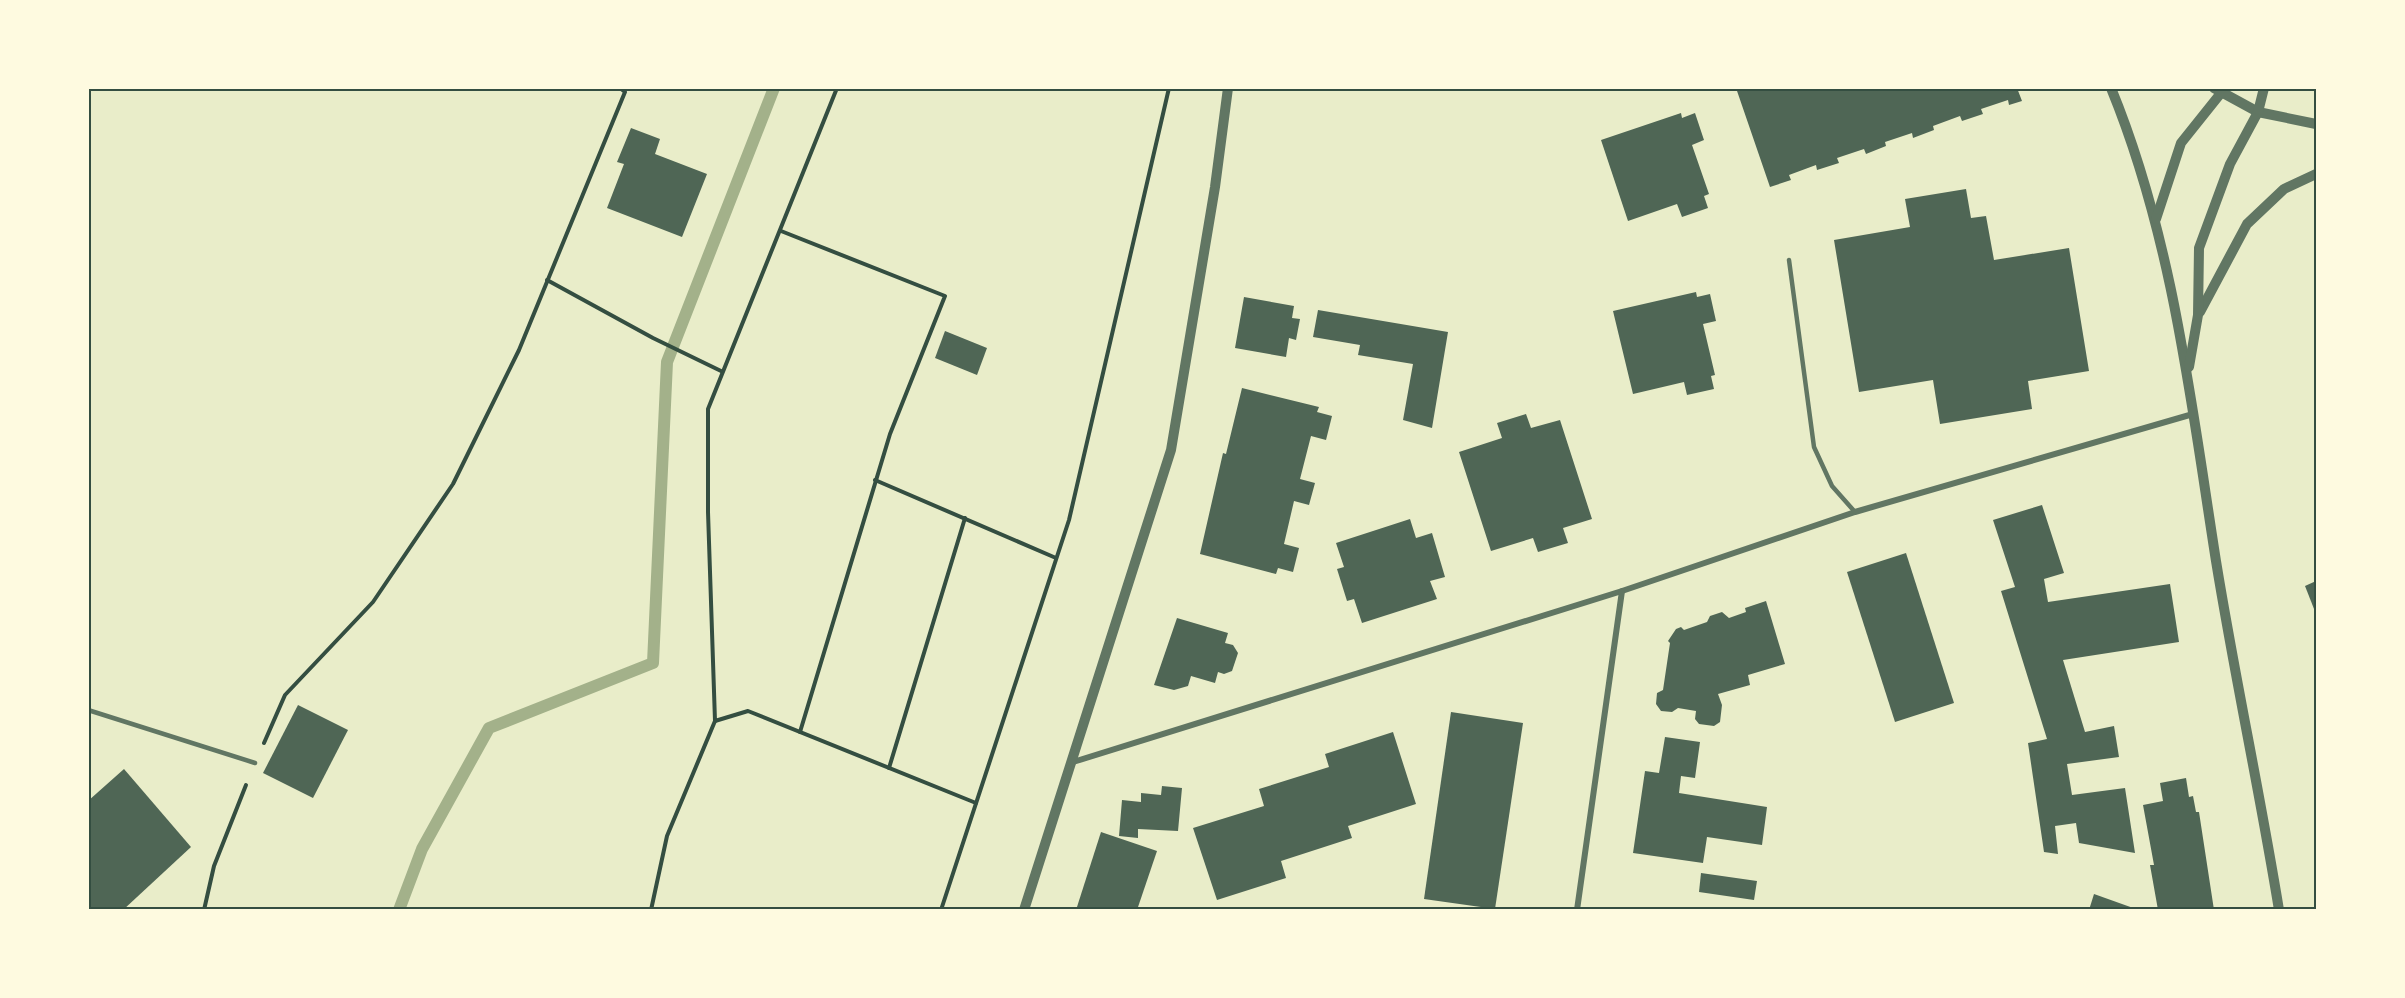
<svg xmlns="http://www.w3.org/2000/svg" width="2405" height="998" font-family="'Sofia Sans Condensed',sans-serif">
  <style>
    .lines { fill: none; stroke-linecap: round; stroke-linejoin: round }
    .stream { stroke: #a3b18a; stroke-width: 12 }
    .building { fill: #4f6655 }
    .path { stroke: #344e41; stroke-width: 4 }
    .service { stroke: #617663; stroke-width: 4.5 }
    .minor { stroke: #617663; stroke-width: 6 }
    .tertiary { stroke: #617663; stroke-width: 10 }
    .neatline { fill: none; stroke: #344e41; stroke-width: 2 }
  </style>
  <rect width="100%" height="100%" fill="#e9edc9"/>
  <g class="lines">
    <!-- stream -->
    <path class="stream" d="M399,910L422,849L489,728L653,663L667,362L774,88"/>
  </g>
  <!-- building -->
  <g class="building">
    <path d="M1736,88H2017L2022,101L2009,105L2008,100L1981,109L1983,114L1962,121L1960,116L1933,126L1934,130L1913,138L1912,133L1885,142L1886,146L1866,154L1864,149L1837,158L1839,163L1817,170L1816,165L1789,175L1791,180L1770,187Z"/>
    <path d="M1681,113L1682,118L1695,113L1704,140L1692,145L1709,194L1704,196L1708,208L1682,217L1677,204L1628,221L1601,140Z"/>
    <path d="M631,128L660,139L655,154L707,174L682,237L607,208L624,164L617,162Z"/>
    <path d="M1966,189L1971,218L1986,216L1994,260L2069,248L2089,371L2028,381L2032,409L1940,424L1933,380L1859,392L1834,240L1910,227L1905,199Z"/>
    <path d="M1696,292L1697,297L1710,294L1716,321L1703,324L1715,375L1711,376L1714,389L1687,395L1684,382L1633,394L1613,311Z"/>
    <path d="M1244,297L1294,306L1292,318L1300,319L1296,340L1289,338L1286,357L1235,348Z"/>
    <path d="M1318,310L1448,332L1432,428L1403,420L1413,364L1358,355L1360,345L1313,337Z"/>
    <path d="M945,331L987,348L977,375L935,358Z"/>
    <path d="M1242,388L1319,407L1317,412L1332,416L1326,440L1311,436L1300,479L1315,483L1309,505L1294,501L1284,544L1299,548L1293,572L1278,568L1276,574L1200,554L1223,453L1226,454Z"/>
    <path d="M1526,414L1531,428L1560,420L1592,519L1563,528L1568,543L1538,552L1533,538L1491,551L1459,452L1502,438L1497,423Z"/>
    <path d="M2042,505L2064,573L2044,579L2048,602L2170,584L2179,642L2063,660L2085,732L2114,726L2119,757L2067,764L2072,795L2125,788L2135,853L2079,843L2076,823L2055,826L2058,854L2044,852L2028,743L2047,739L2001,591L2015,587L1993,520Z"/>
    <path d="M1410,519L1416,538L1432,533L1445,577L1430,581L1437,599L1362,623L1354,599L1347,601L1337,569L1344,567L1336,543Z"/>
    <path d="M1906,553L1954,703L1895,722L1847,572Z"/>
    <path d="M2316,581V614L2305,586Z"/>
    <path d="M1766,601L1785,664L1748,675L1750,685L1718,694L1722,705L1720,722L1714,726L1699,724L1695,719L1696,711L1678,708L1672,712L1661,711L1656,704L1657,693L1663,690L1670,643L1668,641L1676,629L1681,627L1684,630L1707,622L1710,616L1722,612L1729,618L1746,612L1745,608Z"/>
    <path d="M1177,618L1228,633L1225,643L1233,645L1238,653L1232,671L1224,674L1218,672L1215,683L1191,676L1188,686L1174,690L1154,685Z"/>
    <path d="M298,705L348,730L313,798L263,773Z"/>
    <path d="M1451,712L1523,723L1495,909L1424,899Z"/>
    <path d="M1393,732L1416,804L1348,826L1352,838L1281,861L1286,878L1217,900L1193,828L1264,806L1259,789L1329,767L1325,754Z"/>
    <path d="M1665,737L1700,742L1695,778L1681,776L1679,793L1767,807L1762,845L1707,837L1703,863L1633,853L1645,771L1659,773Z"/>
    <path d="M124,769L191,847L123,910H88V801Z"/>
    <path d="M2186,778L2189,797L2193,796L2196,812H2199L2214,910H2158L2150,865H2154L2143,805L2163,801L2160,783Z"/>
    <path d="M1162,786L1182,788L1178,831L1138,829V838L1119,836L1122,800L1141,802V793L1161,795Z"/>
    <path d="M1101,832L1157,851L1137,910H1076Z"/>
    <path d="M1701,873L1757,881L1754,900L1699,892Z"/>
    <path d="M2094,894L2136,909V910H2089Z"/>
  </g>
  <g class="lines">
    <!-- path -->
    <g class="path">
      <path d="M837,88L708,409V512L715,721L748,711L976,803"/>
      <path d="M781,231L945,296L890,434L800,732"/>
      <path d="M547,280L653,338L721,371"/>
      <path d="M875,480L1056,558"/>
      <path d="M264,743L285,695L373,602L453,484L519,350L625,92L620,88"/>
      <path d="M889,768L965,518"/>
      <path d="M204,910L214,866L246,785"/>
      <path d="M651,910L667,836L715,721"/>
      <path d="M941,910L1069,520L1169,88"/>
    </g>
    <!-- service -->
    <g class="service">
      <path d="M1789,260L1814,447L1832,486L1855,512"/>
      <path d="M88,710L255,763"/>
    </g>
    <!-- minor -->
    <g class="minor">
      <path d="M1073,762L1622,591L1855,512L2193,414"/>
      <path d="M1577,910L1622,591"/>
    </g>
    <!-- tertiary -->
    <g class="tertiary">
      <path d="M2111,88C2173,239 2191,402 2216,561C2235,678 2260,793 2279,910"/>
      <path d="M2214,88L2258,112L2316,124"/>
      <path d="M2156,219L2181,143L2225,88"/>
      <path d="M2200,312L2247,224L2284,189L2316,174"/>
      <path d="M2189,367L2198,315L2199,248L2230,164L2258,112L2264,88"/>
      <path d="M1024,910L1171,450L1215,187L1228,88"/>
    </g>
  </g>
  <!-- border -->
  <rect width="2405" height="998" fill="none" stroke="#fefae0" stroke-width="180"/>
  <rect x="90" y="90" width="2225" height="818" class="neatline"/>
</svg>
